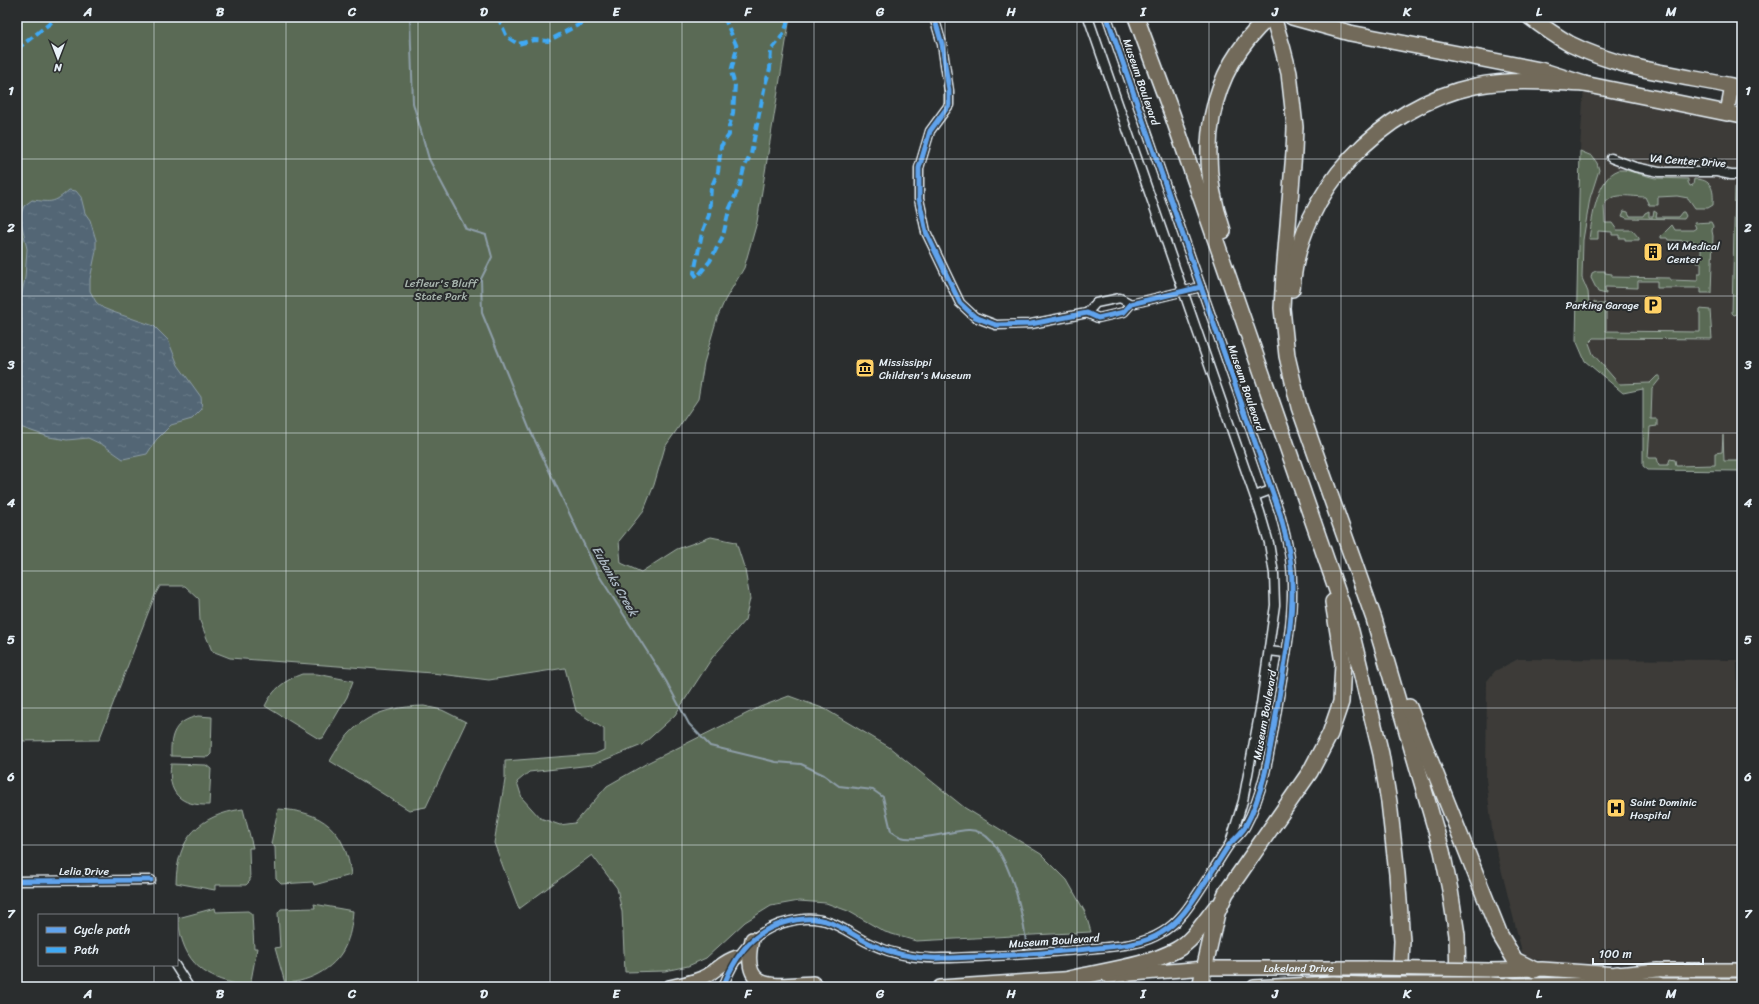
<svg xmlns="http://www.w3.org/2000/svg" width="1759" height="1004" font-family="Sriracha,sans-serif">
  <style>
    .built { fill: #3c3b38 }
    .green { fill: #5a6b54; stroke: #a1aea6 }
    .water { fill: url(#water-ripples); stroke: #8e9ea9 }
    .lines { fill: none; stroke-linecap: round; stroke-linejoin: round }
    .stream { stroke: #8e9ea9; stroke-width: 2 }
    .minor-casing { stroke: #e8f1f8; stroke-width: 11 }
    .primary-casing { stroke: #e8f1f8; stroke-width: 16 }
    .trunk-casing { stroke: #e8f1f8; stroke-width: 16 }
    .motorway-casing { stroke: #e8f1f8; stroke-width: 18 }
    .minor { stroke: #2a2d2e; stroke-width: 8 }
    .primary { stroke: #726b5a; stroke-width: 13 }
    .trunk { stroke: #726b5a; stroke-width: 13 }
    .motorway { stroke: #726b5a; stroke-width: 15 }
    .trunk-bridge-casing { stroke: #e8f1f8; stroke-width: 16; stroke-linecap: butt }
    .trunk-bridge { stroke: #726b5a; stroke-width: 13 }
    .quiet { stroke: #3fa9f5; stroke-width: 4; stroke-dasharray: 8 4; stroke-linecap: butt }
    .cycleway-casing { stroke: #2a2d2e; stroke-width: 8 }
    .cycleway { stroke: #60a3ed; stroke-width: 5 }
    .grid { fill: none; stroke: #e8f1f8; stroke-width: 1; stroke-opacity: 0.55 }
    .labels { text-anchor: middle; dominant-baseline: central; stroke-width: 4; stroke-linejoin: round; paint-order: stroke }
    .street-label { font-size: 11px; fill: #e8f1f8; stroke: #2a2d2e }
    .poi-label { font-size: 11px; fill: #e8f1f8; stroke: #2a2d2e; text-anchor: start }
    .park-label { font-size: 11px; fill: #a8b5ae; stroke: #2a2d2e }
    .water-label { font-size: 12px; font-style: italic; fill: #acb9c4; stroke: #2a2d2e }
    .neatline { fill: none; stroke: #e8f1f8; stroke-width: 1.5 }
    .grid-label { font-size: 13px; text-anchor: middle; font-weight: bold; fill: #e8f1f8 }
  </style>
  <defs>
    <pattern id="water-ripples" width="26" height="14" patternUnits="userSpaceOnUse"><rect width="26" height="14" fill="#526675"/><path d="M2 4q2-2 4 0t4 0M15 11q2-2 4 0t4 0" fill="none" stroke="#6b7c89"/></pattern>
  </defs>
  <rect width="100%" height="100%" fill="#2a2d2e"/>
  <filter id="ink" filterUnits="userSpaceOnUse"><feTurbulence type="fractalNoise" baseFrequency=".025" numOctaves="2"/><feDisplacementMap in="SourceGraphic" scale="8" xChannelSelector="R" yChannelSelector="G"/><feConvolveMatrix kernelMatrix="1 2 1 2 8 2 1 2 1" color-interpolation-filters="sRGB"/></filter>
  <g filter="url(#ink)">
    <!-- built -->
    <g class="built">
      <path d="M1584,84L1742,116V471L1648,470L1643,466V389L1623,393L1585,361L1576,340L1579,166Z"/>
      <path d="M1518,659L1737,660L1738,697H1742V987H1642L1641,964L1553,963L1528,958L1522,952L1493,837L1486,779L1487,681L1495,671Z"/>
    </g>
    <!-- green -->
    <g class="green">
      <path d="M17,17H790L757,222L744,268L725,300L717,318L704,363L698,399L665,447L654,485L644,510L619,541L621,563L641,572L677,549L711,537L736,542L745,570L750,599L745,620L712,658L675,715L642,745L592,765L529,772L517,782L522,798L540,818L560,825L575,823L607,786L649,762L760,707L789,696L825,709L889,747L965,808L1041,854L1067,880L1085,912L1091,932L916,941L885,932L848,911L826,903L799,901L771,906L745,922L706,958L688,966L665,971L625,972L622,912L617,888L592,855L519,909L494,843L505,780V761L595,754L604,750V729L576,711L565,668L489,680L432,673L230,658L212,651L200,621L199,599L185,586H160L155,595L99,740L17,741Z"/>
      <path d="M1580,151L1592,156L1597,163L1599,170L1590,198L1583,240L1582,278L1588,292L1589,304H1594V301L1598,304H1606V331L1700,332V309L1710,310L1712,339L1594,338L1589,343L1593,354L1619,384L1650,383L1657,376H1660V379L1652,389L1651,419H1657V426L1650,427L1648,458H1657L1659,465H1668L1670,459L1675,460L1676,466L1715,465V453L1722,452L1723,435L1724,461H1742V471L1648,470L1643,466V389L1623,393L1585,361L1576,340Z"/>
      <path d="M1619,170H1625L1655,178L1688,179V182L1690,186L1693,185L1694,179C1712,179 1714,189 1713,205L1708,208H1695L1688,198L1677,196L1658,197V205H1649L1645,197C1632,197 1612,191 1604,205L1605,223H1612L1617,230H1632L1639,238V240H1625V238H1619V235H1612V232L1598,231V239H1589C1592,219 1597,177 1619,170Z"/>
      <path d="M1741,179H1742V307H1737V314L1734,315L1732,313L1735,187Z"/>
      <path d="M1624,211L1628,212L1630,216H1643L1645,213L1649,211V217H1653L1654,211L1657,213L1656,217H1678L1682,212H1684L1686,216L1684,219L1627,218L1622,216Z"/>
      <path d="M1711,222L1713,226L1712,231L1713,236L1711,293H1701V288H1657V281H1638V288L1605,287L1606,294L1598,292L1591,278L1592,273L1596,271H1605V273L1612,274V277L1670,278V280L1698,281V274H1701V263H1697V256L1701,255V244H1694V241L1668,240L1667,238H1661V236L1672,225L1675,230H1693L1696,228L1694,223Z"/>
      <path d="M302,674H317L353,681L347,697L323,738L319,739L265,706C273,689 285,680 302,674Z"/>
      <path d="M424,706L442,710L466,722L426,807L409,810L330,761C353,720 377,707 424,706Z"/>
      <path d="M198,716L212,717L211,754L208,757L171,756C170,734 175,721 198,716Z"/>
      <path d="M171,764L206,765L211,769L209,805C180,806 167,793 171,764Z"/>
      <path d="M243,809L253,848H249L250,881L246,885H215V890L176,883C177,838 199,815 243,809Z"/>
      <path d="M278,809C322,811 346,830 351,875L314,885L313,882L281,884L276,879L275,847L271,844Z"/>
      <path d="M314,904L353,911C352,922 351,932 347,942C338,967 311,982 285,983L275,948L280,947L278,913L281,909L315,908Z"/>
      <path d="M215,908L216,912L248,911L252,914L254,948H257L250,986C206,981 182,964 178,918Z"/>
    </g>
    <!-- water -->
    <path class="water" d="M69,190L76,191L81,197L85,213L90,220L96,240V251L90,279V291L96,302L103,308L113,312L154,326L168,340L178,365L201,397L202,409L192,419L171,425L156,440L147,454L123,459L103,445L88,438L67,440L49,437L17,426V300L21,298L25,278L27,249L20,216L24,206L32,200C52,202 53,204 69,190Z"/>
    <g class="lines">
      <!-- stream -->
      <path class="stream" d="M410,17L413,103L429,159L466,229L486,235L492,257L481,279L482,313L529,428L598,574L666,681L689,724L710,746L776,762L801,764L824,775L839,786L873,790L883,797L891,831C894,833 898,836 901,837C915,842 952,831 968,830C1006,828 1024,916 1026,944"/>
      <!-- minor casing -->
      <g class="minor-casing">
        <g id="minor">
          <path d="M934,17L942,44L949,91V105L930,131L919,168V199L926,232L960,303L975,317L996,325L1031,324L1087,313L1098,318L1124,312L1131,304L1201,287"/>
          <path d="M1088,17L1260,512L1269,543L1274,574L1275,605L1261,704L1243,801L1230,843"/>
          <path d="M1611,158L1635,167L1659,172H1717L1731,175H1742"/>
          <path d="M1087,313L1096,303L1120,298L1131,304"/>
          <path d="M1255,496L1271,490"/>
          <path d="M1269,651L1286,653"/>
          <path d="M17,881L151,880"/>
          <path d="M175,965L189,987"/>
          <path d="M723,987C738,948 760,923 804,919C834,917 848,934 873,945C895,955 917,959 942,958C965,958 989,956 1012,955C1041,953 1069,951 1097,948C1118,946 1142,945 1161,933C1183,920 1195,897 1209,876C1216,866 1222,855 1229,845C1234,839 1241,834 1245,827C1267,787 1272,736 1280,691C1286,655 1293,620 1292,583C1292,559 1286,537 1280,514L1107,17"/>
        </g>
      </g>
      <!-- primary casing -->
      <g class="primary-casing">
        <g id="primary">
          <path d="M1742,88L1732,86L1727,113L1742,116"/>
          <path d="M1662,970H1742"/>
          <path d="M1617,974L1658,970"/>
          <path d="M1508,985L1659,984"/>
          <path d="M1663,985H1742"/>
        </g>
      </g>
      <!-- trunk casing -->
      <g class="trunk-casing">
        <g id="trunk">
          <path d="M752,939C740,994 774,985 813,983L817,987"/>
          <path d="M1489,970L1542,969L1617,974"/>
          <path id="s1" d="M1108,976L1205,968H1369"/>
          <path d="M1489,984L1508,985"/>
          <path d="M669,987C683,984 696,982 708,975C719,968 724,961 737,957"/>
          <path d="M940,987L1078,978"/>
          <path d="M1254,987L1333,983L1365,984"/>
        </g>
      </g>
      <!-- motorway casing -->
      <g class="motorway-casing">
        <g id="motorway">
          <path d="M1136,17L1172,114L1351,631L1381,754L1389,802L1397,874L1402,941L1400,987"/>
          <path d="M1273,17L1282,46L1289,73L1295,127L1294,152L1284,274L1282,308L1287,356L1299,407L1374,619L1442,851L1450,890L1457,935L1458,987"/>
          <path d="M1292,17L1350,33L1540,70L1584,84L1727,113"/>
          <path d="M1530,17C1543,27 1556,36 1570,44C1620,69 1678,75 1732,86"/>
          <path d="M1223,231C1196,153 1206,74 1269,17"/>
          <path d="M1292,289C1299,191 1381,106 1475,86C1511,79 1547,82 1584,84"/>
          <path d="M1409,707L1500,935L1515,960L1535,970"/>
          <path d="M1069,979C1102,971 1147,966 1176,950C1193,941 1204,922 1216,907"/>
          <path d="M1508,985L1515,987"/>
          <path d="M1200,987L1217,913L1226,893L1310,772L1330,734L1341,702L1343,663L1333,602"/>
          <path d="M1615,987L1617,974"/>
        </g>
      </g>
      <!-- minor -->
      <use href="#minor" class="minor"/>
      <!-- primary -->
      <use href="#primary" class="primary"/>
      <!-- trunk -->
      <use href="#trunk" class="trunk"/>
      <!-- motorway -->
      <use href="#motorway" class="motorway"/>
      <!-- trunk-bridge casing -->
      <g class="trunk-bridge-casing">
        <g id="trunk-bridge">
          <path d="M1369,968L1489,970"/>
          <path d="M1365,984H1489"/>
        </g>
      </g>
      <!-- trunk-bridge -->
      <use href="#trunk-bridge" class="trunk-bridge"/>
      <!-- quiet -->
      <g class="quiet">
        <path d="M498,17L507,37L518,44L534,40L548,41L593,17"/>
        <path d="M606,17L613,20L620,17"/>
        <path d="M724,17L737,47L731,72L735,85L733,113L729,127V135L721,146L718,172L711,188L709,215L702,233L694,273L697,277L710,261L723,236L729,210L740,185L744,168L751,154L765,85L770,69L771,50C780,40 787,31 788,17"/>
        <path d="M17,49L53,21L62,17"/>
      </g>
      <!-- cycleway casing -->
      <g class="cycleway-casing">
        <g id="cycleway">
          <path d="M934,17L942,44L949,91V105L930,131L919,168V199L926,232L960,303L975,317L996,325L1031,324L1087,313L1098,318L1124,312L1131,304L1201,287"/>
          <path d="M17,881L151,880"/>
          <path d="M723,987C738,948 760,923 804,919C834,917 848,934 873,945C895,955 917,959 942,958C965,958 989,956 1012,955C1041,953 1069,951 1097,948C1118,946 1142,945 1161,933C1183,920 1195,897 1209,876C1216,866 1222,855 1229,845C1234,839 1241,834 1245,827C1267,787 1272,736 1280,691C1286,655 1293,620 1292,583C1292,559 1286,537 1280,514L1107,17"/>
        </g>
      </g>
      <!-- cycleway -->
      <use href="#cycleway" class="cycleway"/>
    </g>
  </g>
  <!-- grid -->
  <path class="grid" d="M154,17V915M286,17V987M418,17V987M550,17V987M682,17V987M814,17V987M945,17V987M1077,17V987M1209,17V987M1341,17V987M1473,17V987M1605,17V987M17,159H1742M17,296H1742M17,433H1742M17,571H1742M17,708H1742M17,845H1742M154,965V987"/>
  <!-- icons -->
  <defs>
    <g id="building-square" transform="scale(1)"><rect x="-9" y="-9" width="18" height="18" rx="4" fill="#ffd166" stroke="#2a2d2e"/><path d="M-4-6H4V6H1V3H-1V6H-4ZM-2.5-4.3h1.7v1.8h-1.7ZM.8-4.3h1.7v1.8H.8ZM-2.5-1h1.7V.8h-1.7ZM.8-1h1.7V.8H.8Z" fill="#111"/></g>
    <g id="parking-square" transform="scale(1)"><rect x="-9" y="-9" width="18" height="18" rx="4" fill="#ffd166" stroke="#2a2d2e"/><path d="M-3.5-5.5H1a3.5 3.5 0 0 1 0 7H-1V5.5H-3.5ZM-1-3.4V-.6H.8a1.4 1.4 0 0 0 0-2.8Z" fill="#111"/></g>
    <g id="museum-square" transform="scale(1)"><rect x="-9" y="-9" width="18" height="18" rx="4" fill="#ffd166" stroke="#2a2d2e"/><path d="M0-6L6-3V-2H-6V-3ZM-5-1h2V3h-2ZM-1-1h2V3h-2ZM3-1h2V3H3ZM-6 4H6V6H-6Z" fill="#111"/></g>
    <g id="hospital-square" transform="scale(1)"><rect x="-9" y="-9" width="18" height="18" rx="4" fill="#ffd166" stroke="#2a2d2e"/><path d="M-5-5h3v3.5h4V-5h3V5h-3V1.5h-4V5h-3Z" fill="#111"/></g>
  </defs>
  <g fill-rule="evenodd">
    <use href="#building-square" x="1653" y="252"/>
    <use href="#parking-square" x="1653" y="305"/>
    <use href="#museum-square" x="865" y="368"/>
    <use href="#hospital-square" x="1616" y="808"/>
  </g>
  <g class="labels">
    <!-- street labels -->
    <g class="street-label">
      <text transform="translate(1141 82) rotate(71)">Museum Boulevard</text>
      <text transform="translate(1688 161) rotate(4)">VA Center Drive</text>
      <text transform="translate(1246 388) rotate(71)">Museum Boulevard</text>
      <text transform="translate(1265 715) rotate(-80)">Museum Boulevard</text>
      <text x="84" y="871">Lelia Drive</text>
      <text transform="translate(1054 941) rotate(-4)">Museum Boulevard</text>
      <text stroke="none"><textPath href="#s1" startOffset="191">Lakeland Drive</textPath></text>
    </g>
    <!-- poi labels -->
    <g class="poi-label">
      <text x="1667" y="246">VA Medical<tspan x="1667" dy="13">Center</tspan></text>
      <text x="1639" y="305" text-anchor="end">Parking Garage</text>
      <text x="879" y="362">Mississippi<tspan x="879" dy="13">Children's Museum</tspan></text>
      <text x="1630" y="802">Saint Dominic<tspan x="1630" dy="13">Hospital</tspan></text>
    </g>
    <!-- park labels -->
    <g class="park-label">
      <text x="441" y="283">Lefleur's Bluff<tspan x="441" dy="13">State Park</tspan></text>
    </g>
    <!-- water labels -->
    <g class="water-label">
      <text transform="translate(615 581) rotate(60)">Eubanks Creek</text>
    </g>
  </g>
  <!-- margin -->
  <rect width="1759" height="1004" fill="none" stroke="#2a2d2e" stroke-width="44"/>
  <!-- legend -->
  <rect x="38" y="914" width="140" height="52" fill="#2a2d2e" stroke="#767b7f"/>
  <rect x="46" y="927" width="20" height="6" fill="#60a3ed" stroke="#767b7f"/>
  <text x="74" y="934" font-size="12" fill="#e8f1f8">Cycle path</text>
  <rect x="46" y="947" width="20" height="6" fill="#3fa9f5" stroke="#767b7f"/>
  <text x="74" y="954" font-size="12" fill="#e8f1f8">Path</text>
  <!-- north arrow -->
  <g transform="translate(58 58) rotate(180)" stroke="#2a2d2e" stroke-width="3" paint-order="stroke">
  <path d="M0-3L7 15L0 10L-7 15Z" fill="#e8f1f8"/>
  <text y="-6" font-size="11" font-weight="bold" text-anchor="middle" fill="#e8f1f8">N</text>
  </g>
  <!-- scale -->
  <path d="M1593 958v6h110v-6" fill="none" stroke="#e8f1f8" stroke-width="2"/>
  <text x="1599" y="958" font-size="12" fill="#e8f1f8" stroke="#2a2d2e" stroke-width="3" paint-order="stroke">100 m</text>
  <rect x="22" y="22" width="1715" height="960" class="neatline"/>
  <g class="grid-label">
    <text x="88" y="16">A</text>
    <text x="220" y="16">B</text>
    <text x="352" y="16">C</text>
    <text x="484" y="16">D</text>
    <text x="616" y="16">E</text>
    <text x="748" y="16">F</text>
    <text x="880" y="16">G</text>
    <text x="1011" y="16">H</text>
    <text x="1143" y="16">I</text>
    <text x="1275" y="16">J</text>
    <text x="1407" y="16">K</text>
    <text x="1539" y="16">L</text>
    <text x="1671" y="16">M</text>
    <text x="11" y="95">1</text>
    <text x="1748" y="95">1</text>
    <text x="11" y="232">2</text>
    <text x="1748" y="232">2</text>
    <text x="11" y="369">3</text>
    <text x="1748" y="369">3</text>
    <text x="11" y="507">4</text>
    <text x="1748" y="507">4</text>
    <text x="11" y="644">5</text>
    <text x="1748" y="644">5</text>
    <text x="11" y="781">6</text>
    <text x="1748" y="781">6</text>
    <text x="11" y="918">7</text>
    <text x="1748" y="918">7</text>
    <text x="88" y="998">A</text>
    <text x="220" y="998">B</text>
    <text x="352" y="998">C</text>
    <text x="484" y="998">D</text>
    <text x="616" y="998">E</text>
    <text x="748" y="998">F</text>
    <text x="880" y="998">G</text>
    <text x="1011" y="998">H</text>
    <text x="1143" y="998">I</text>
    <text x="1275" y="998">J</text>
    <text x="1407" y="998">K</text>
    <text x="1539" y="998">L</text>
    <text x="1671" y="998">M</text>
  </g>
</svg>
